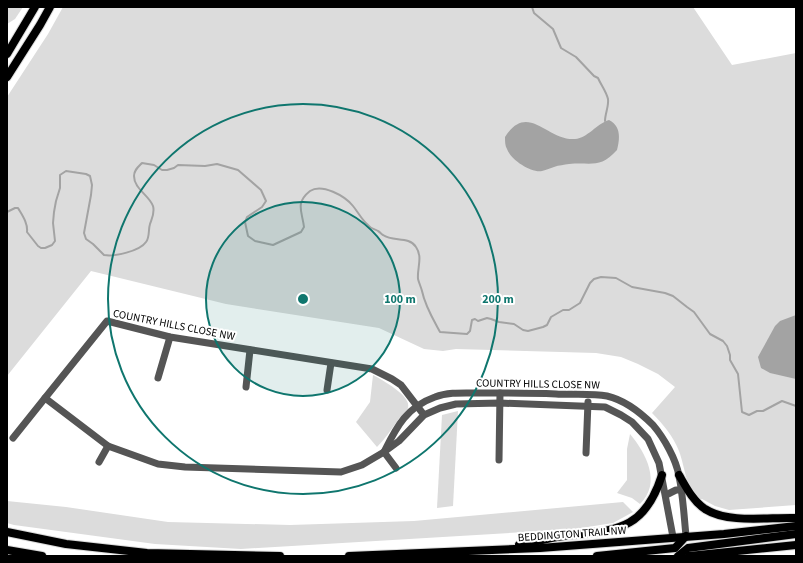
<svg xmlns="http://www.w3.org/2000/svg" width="803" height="563" font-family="'Source Sans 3',sans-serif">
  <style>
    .green { fill: #dcdcdc }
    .water { fill: #a3a3a3 }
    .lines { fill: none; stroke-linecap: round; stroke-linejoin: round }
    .stream { stroke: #a3a3a3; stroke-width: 2 }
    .major-casing { stroke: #dbdbdb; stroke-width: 10 }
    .minor { stroke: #555; stroke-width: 7 }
    .major { stroke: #000; stroke-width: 8 }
    .ring { fill: none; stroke: #0f766e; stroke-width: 2 }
    .labels { text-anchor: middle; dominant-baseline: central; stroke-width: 4; stroke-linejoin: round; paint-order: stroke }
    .street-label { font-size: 11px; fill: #000; stroke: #fff }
    .centre { fill: #0f766e; stroke: #fff; stroke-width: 2 }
    .ring-label { font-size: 12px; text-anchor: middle; font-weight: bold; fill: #0f766e; stroke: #fff; stroke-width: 4; stroke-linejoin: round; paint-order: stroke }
  </style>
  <rect width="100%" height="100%" fill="#fff"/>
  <!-- green -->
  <g class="green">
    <path d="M7,7H23L15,19L7,24Z"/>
    <path d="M63,7H693L732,65L796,53V505L729,510L715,506L702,499H700C684,484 686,470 679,451C673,436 663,424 652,413L675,387L658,374L638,364L621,357L596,353L456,349L443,351L424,349L379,328L226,304L91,271L7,376V97L48,34Z"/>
    <path d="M373,375C382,380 412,396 408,408C406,413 400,416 398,420C391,430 385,439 377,447L356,422L370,402Z"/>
    <path d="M458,411L453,506L437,508L442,415Z"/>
    <path d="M630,434C646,453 662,483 640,504L632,498L617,493L627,480V449Z"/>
    <path d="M7,501L66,507L168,522L290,525L414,521L623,502L633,512L613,523L575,529L241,549L155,544L14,525L7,523Z"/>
  </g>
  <!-- water -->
  <g class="water">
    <path d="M609,120C621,126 620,138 617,150C600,169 592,162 569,164C564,165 559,165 554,167C550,168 547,170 542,171C531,173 511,160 507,149C505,146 505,141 505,137C528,101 547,141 575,139C588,138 596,124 609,120Z"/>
    <path d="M796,315V379L770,373L761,368L758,357L775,326L780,321Z"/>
  </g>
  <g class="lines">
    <!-- stream -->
    <g class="stream">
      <path d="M532,7L534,13L553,29L561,48L576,57L594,76L598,78C601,85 606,91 608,99C609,106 605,114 605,121"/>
      <path d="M7,212L15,208H18C22,215 28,223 27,232L38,246L41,248H45L52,245L55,241L53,223L54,212L56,201L60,188V175L66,171L86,174L90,176L92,185L91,195L84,233L86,239L93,244L104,255C114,257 140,251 146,242C150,237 148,230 150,224C152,218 155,213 153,206C149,195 134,189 134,176C134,170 138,167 142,163L154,165L162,170H167L174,168L178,165L205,166L217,164L238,170L261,190L266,201L262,207L247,217L245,222L248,236L255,241L273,245L301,232L304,227C302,211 295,203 310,191C322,183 345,196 353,206C358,212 362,220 368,225C371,229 375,229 378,231C380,232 381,234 383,235C393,242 409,236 416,247C423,257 417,268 418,279C419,283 421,287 422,291C425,306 433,319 440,332L467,334L470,331L472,320L475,319L478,321L487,318L491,319L499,322L514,324L523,330L528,331L543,327L547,325L551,317L563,310H569L580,303L590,283L594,279L601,277L616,278L632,287L665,293L673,296L687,307L694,312L710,334L723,341L727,346L730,355V360L738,374L742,412L749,415L757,411H763L782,401L796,406"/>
    </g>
    <!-- major casing -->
    <g class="major-casing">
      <g id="major">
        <path d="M7,54L35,7"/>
        <path d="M7,77L40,25L50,7"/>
        <path d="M679,475C686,487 693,501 705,509C729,524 769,517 796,518"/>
        <path d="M7,532L66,544L147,553L280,556"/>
        <path d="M519,545C534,542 549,538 564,536C615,530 644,532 662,475"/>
        <path d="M7,550L42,556"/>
        <path d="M349,556L540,548L724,534L796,526"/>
        <path d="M597,556L675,548L686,536"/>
        <path d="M678,556L688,548L796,534"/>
        <path d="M689,556L796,545"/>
      </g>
    </g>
    <!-- minor -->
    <g class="minor">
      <path d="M158,378L170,337"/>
      <path d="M246,387L250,350"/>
      <path d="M327,390L331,363"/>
      <path d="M424,415L401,385L392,379L372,369L170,337L107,321L45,398L108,446L158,464L185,467L341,472L362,465L384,452L399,441L424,415L440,408L456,404L500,403L605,407L621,415L632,422L648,439L659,463L673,537"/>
      <path d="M13,438L45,398"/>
      <path d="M385,450C397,426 407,407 435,397C448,392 463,393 477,393C503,393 529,393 556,394C572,395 591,393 607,396C624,400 641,413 653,425C664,438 676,459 679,476C683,495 684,516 686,536"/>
      <path d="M384,452L396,468"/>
      <path d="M586,453L588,402"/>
      <path d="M499,460L500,393"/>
      <path d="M99,462L108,446"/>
      <path d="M666,495L676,490H684"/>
    </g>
    <!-- major -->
    <use href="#major" class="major"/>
  </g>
  <!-- distance rings -->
  <circle cx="303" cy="299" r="97" fill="#0f766e" fill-opacity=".12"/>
  <g class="ring">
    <circle cx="303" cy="299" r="97"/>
    <circle cx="303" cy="299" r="195"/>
  </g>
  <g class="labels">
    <!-- street labels -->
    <g class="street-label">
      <text transform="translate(174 325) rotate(11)">COUNTRY HILLS CLOSE NW</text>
      <text transform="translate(538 384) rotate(1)">COUNTRY HILLS CLOSE NW</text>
      <text transform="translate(572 534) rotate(-4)">BEDDINGTON TRAIL NW</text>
    </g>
  </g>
  <circle cx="303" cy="299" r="6" class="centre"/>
  <g class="ring-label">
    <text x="400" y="303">100 m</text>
    <text x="498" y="303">200 m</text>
  </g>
  <!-- border -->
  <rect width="803" height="563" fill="none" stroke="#000000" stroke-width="16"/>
</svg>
